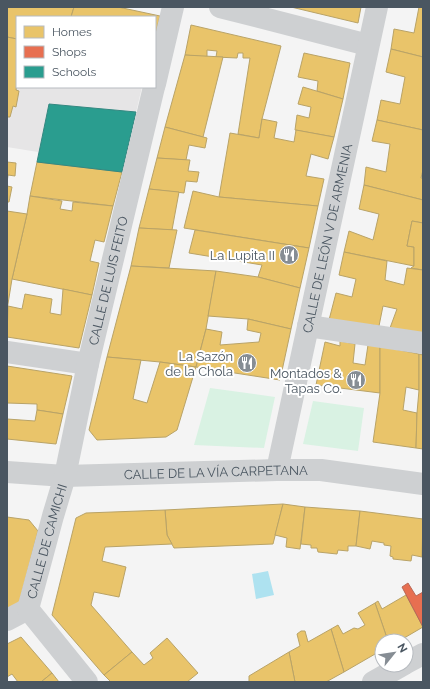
<svg xmlns="http://www.w3.org/2000/svg" width="430" height="689" font-family="Raleway,sans-serif">
  <style>
    .education { fill: #e6e5e6 }
    .green { fill: #d9f2e3 }
    .water { fill: #aee2f0 }
    .homes { fill: #e9c46a; stroke: #b9a367 }
    .shops { fill: #e76f51; stroke: #b86856 }
    .schools { fill: #2a9d8f; stroke: #348881 }
    .lines { fill: none; stroke-linecap: round; stroke-linejoin: round }
    .minor { stroke: #ced0d2; stroke-width: 22 }
    .labels { text-anchor: middle; dominant-baseline: central; stroke-width: 4; stroke-linejoin: round; paint-order: stroke }
    .street-label { font-size: 13px; fill: #4a5661; stroke: #fff }
    .poi-label { font-size: 13px; fill: #4a5661; stroke: #fff; text-anchor: end }
  </style>
  <rect width="100%" height="100%" fill="#f4f4f4"/>
  <!-- education -->
  <path class="education" d="M17,82V87H142L122,172L37,162L38,152L7,147V117H10Z"/>
  <!-- green -->
  <g class="green">
    <path d="M210,388L275,397L264,448L194,445Z"/>
    <path d="M313,401L364,408L358,451L303,444Z"/>
  </g>
  <!-- water -->
  <path class="water" d="M268,571L274,595L256,599L252,574Z"/>
  <!-- homes -->
  <g class="homes">
    <path d="M7,7H74L71,17H17V39L7,37Z"/>
    <path d="M74,7H118L160,16L155,36V17H71Z"/>
    <path d="M291,7H361L358,23Z"/>
    <path d="M419,7H423V57L391,49L394,29L414,33Z"/>
    <path d="M191,25L281,46L262,119L259,138L238,134L250,58H243V53H238L237,58L216,57L217,51L207,50V57L185,55Z"/>
    <path d="M7,37L17,39V82L16,90L19,91L16,107L13,106L10,117H7Z"/>
    <path d="M391,49L423,57V130L377,120L381,100L400,104L405,77L386,72Z"/>
    <path d="M304,53L350,63L343,99L317,91L318,81L298,77Z"/>
    <path d="M185,55L223,57L203,137L165,127Z"/>
    <path d="M303,87L343,99L334,137L295,130L297,115L309,118L311,107L298,104Z"/>
    <path d="M262,119L277,122L274,138L294,142L296,130L334,137L328,159L311,154L306,176L324,179L318,206L219,197L230,133L259,138Z"/>
    <path d="M377,120L423,130V170L421,178H423V200L364,185L366,167L386,172L390,144L372,141Z"/>
    <path d="M165,127L207,138L205,148L189,145L186,160L157,158Z"/>
    <path d="M157,158L190,160L188,171L199,172L197,182L186,181L184,193L149,189Z"/>
    <path d="M7,162L16,163L15,176L8,175L7,183Z"/>
    <path d="M37,162L122,172L113,206L30,196Z"/>
    <path d="M364,185L423,200V223L412,221L407,246L414,247V266L344,252L349,231L373,240L379,214L359,209Z"/>
    <path d="M7,186L12,187L9,202H7Z"/>
    <path d="M149,189L179,192L172,230L139,228Z"/>
    <path d="M193,191L219,197L318,206L309,248L184,228Z"/>
    <path d="M30,196L62,201L60,209L72,211L73,202L113,206L104,242L95,240L90,261L99,263L92,295L12,279L27,214Z"/>
    <path d="M7,211L27,214L12,279L7,310Z"/>
    <path d="M412,221L423,223V270L411,268L414,266V247L407,246Z"/>
    <path d="M139,228L177,230L169,268L131,266Z"/>
    <path d="M195,230L309,248L300,288L258,277L262,265L189,253Z"/>
    <path d="M344,252L387,261L385,280L404,285L407,268L423,270V333L390,328L397,309L383,306L379,326L329,320L336,293L352,297L356,279L339,275Z"/>
    <path d="M131,266L216,271L206,329L196,367L160,362L107,357Z"/>
    <path d="M216,271L258,277L300,288L291,329L248,319L208,316Z"/>
    <path d="M63,289L92,295L79,348L7,337L8,306L22,309L25,294L52,299L50,313L61,315Z"/>
    <path d="M248,319L291,329L280,380L196,367L206,329L222,332L220,345L259,342L261,333L247,330Z"/>
    <path d="M340,341L355,344L353,363L365,365L368,345L380,346V393L316,385L325,342L340,346Z"/>
    <path d="M380,346L419,354V390L406,387L403,410L417,413L416,448L373,442L380,393Z"/>
    <path d="M419,354L423,355V449L416,448L417,413L419,390Z"/>
    <path d="M107,357L141,360L133,399L147,403L160,362L196,367L177,430L166,437L97,440L89,430Z"/>
    <path d="M7,366L72,376L63,414L37,410V404L7,403Z"/>
    <path d="M37,410L63,414L56,444L7,439V419L35,421Z"/>
    <path d="M283,504L273,544L174,548L167,535L165,510Z"/>
    <path d="M283,504L305,507L300,549L286,547L287,538L275,535Z"/>
    <path d="M305,507L360,511L356,546H348V551L338,550L337,554L318,552L317,548H311V545L301,544Z"/>
    <path d="M165,510L167,535L172,544L105,547L102,561L126,567L119,597L94,592L91,605L132,652L104,675L52,615L76,518L86,513Z"/>
    <path d="M360,511L423,519L422,557L412,555L411,561L393,559V557L390,556L391,546L384,545V543L372,541L370,549L356,546Z"/>
    <path d="M7,517L29,520L38,531L19,604L7,609Z"/>
    <path d="M406,595L423,627L399,641H388L375,603L378,601L382,609Z"/>
    <path d="M375,603L388,641H382V650L344,672L331,629L338,625L343,634L354,628L358,629L365,625L358,613Z"/>
    <path d="M331,629L344,672L326,682H295L289,652L300,646L297,634L301,631H305L308,642Z"/>
    <path d="M21,637L52,673L41,682H18L12,674L7,677V644Z"/>
    <path d="M167,638L198,673L187,682H111L104,675L132,652L144,665L153,658L150,653Z"/>
    <path d="M289,652L295,682H249V676Z"/>
    <path d="M52,673L59,682H41Z"/>
  </g>
  <!-- shops -->
  <path class="shops" d="M408,583L416,596L423,592V627L402,587Z"/>
  <!-- schools -->
  <path class="schools" d="M49,104L136,112L122,172L37,162Z"/>
  <g class="lines">
    <!-- minor -->
    <g class="minor">
      <path d="M220,7L368,45"/>
      <path d="M155,84L173,7"/>
      <path d="M308,326L423,343"/>
      <path d="M7,352L88,364"/>
      <path id="s1" d="M277,470L377,7"/>
      <path id="s2" d="M7,472L65,476L277,470H321L423,484"/>
      <path d="M7,620L28,609"/>
      <path d="M406,663L423,654"/>
      <path id="s3" d="M87,682L28,609L53,516L65,476L88,364L154,87"/>
      <path d="M373,682L403,665"/>
    </g>
  </g>
  <!-- icons -->
  <defs>
    <g id="restaurant-disc" transform="scale(1)"><circle r="9.5" fill="#868d94" stroke="#fff"/><path d="M-5-6h1v4h1v-4h1v4h1v-4h1v5L-1.5 .5V6h-2V.5L-5-1ZM5-6V6H3V1.5H1.5Q1.5-4 5-6Z" fill="#fff"/></g>
  </defs>
  <g fill-rule="evenodd">
    <use href="#restaurant-disc" x="289" y="255"/>
    <use href="#restaurant-disc" x="247" y="363"/>
    <use href="#restaurant-disc" x="356" y="380"/>
  </g>
  <g class="labels">
    <!-- street labels -->
    <g class="street-label">
      <text stroke="none"><textPath href="#s1" startOffset="237">CALLE DE LEÓN V DE ARMENIA</textPath></text>
      <text stroke="none"><textPath href="#s3" startOffset="432">CALLE DE LUIS FEITO</textPath></text>
      <text stroke="none"><textPath href="#s2" startOffset="209">CALLE DE LA VÍA CARPETANA</textPath></text>
      <text stroke="none"><textPath href="#s3" startOffset="164">CALLE DE CAMICHI</textPath></text>
    </g>
    <!-- poi labels -->
    <g class="poi-label">
      <text x="275" y="255">La Lupita II</text>
      <text x="233" y="356">La Sazón<tspan x="233" dy="15">de la Chola</tspan></text>
      <text x="342" y="373">Montados &amp;<tspan x="342" dy="15">Tapas Co.</tspan></text>
    </g>
  </g>
  <!-- border -->
  <rect width="430" height="689" fill="none" stroke="#4a5661" stroke-width="16"/>
  <!-- legend -->
  <rect x="16" y="16" width="140" height="72" fill="#ffffff" stroke="#b7bbc0"/>
  <rect x="24" y="26" width="20" height="12" fill="#e9c46a" stroke="#b7bbc0"/>
  <text x="52" y="36" font-size="12" fill="#4a5661">Homes</text>
  <rect x="24" y="46" width="20" height="12" fill="#e76f51" stroke="#b7bbc0"/>
  <text x="52" y="56" font-size="12" fill="#4a5661">Shops</text>
  <rect x="24" y="66" width="20" height="12" fill="#2a9d8f" stroke="#b7bbc0"/>
  <text x="52" y="76" font-size="12" fill="#4a5661">Schools</text>
  <!-- north arrow -->
  <g transform="translate(394 653) rotate(60)"><circle r="19" fill="#ffffff" stroke="#b7bbc0"/>
  <path d="M0-3L7 15L0 10L-7 15Z" fill="#868d94"/>
  <text y="-6" font-size="11" font-weight="bold" text-anchor="middle" fill="#4a5661">N</text>
  </g>
</svg>
